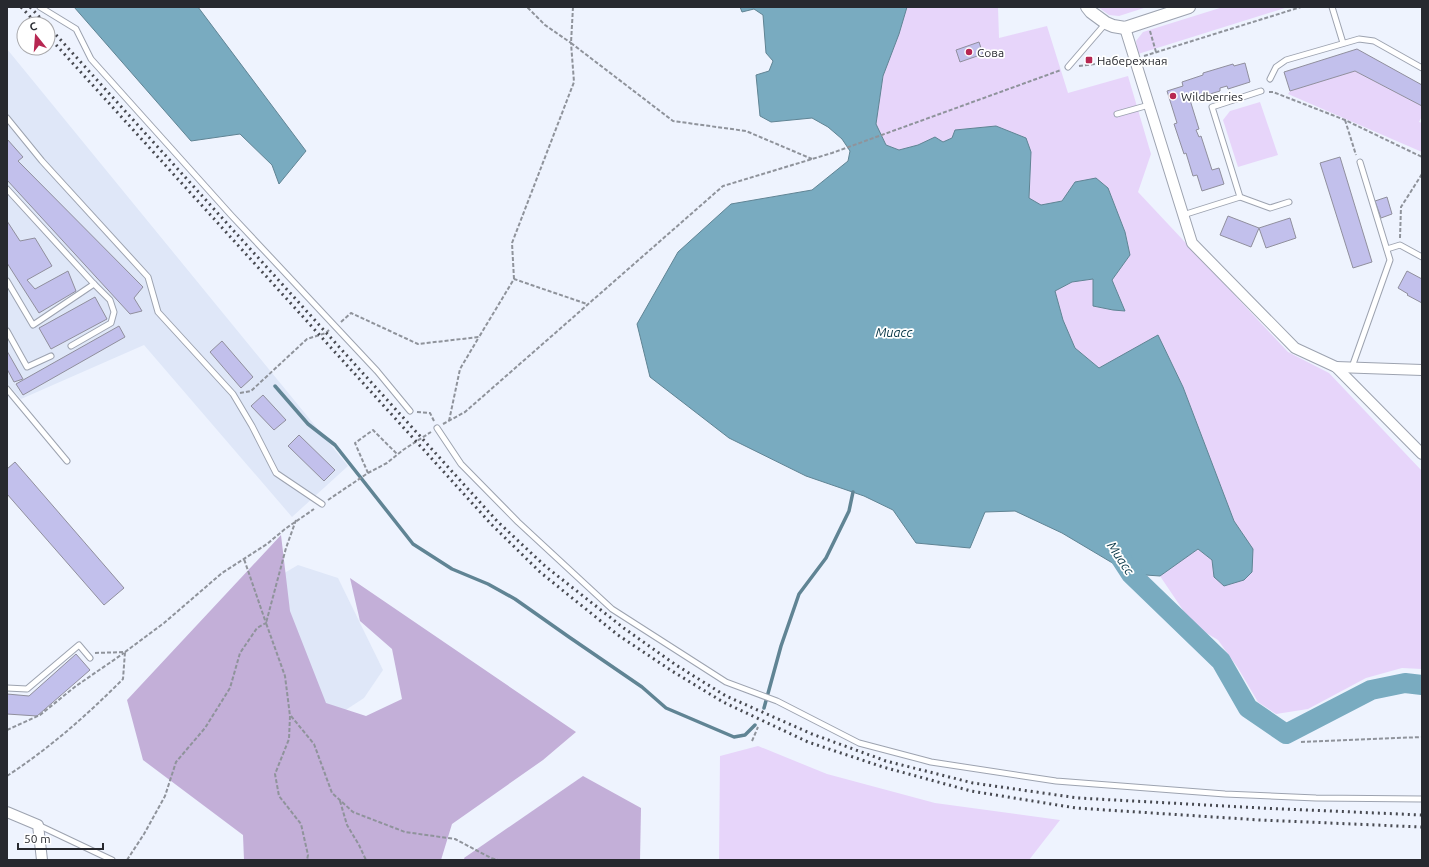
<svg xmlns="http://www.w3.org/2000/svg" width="1429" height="867" font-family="Ubuntu,sans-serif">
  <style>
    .built { fill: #dfe7f8 }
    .green { fill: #e7d5fa }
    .forest { fill: #c3afd8 }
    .water { fill: #79abc0; stroke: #608494 }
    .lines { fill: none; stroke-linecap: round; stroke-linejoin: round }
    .stream { stroke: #608494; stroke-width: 3.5 }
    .river { stroke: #79abc0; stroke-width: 20 }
    .building { fill: #c2c0ec; stroke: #908f9d }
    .service-casing { stroke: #9da3b0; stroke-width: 7 }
    .minor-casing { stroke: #9da3b0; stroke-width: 12 }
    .tertiary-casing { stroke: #9da3b0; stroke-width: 14 }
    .path { stroke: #8f939b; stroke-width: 2; stroke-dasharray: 4 2; stroke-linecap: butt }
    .service { stroke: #fff; stroke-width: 5 }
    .minor { stroke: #fff; stroke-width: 10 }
    .tertiary { stroke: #fff; stroke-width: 12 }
    .rail { stroke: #484a51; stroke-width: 3; stroke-dasharray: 2 4; stroke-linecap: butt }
    .poi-dot { fill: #b72752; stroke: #fff; stroke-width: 1.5 }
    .labels { text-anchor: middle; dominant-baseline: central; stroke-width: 3.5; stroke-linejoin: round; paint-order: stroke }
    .poi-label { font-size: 12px; fill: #27292f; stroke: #fff; text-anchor: start }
    .water-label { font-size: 13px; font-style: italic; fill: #083747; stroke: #fff }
  </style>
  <rect width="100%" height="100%" fill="#eef3fe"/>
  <!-- built -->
  <g class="built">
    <path d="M7,49L348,466L292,517L144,345L21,399L7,383Z"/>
    <path d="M298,565L338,578L383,670L364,698L341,713L315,703L285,625L281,575Z"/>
  </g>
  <!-- green -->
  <g class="green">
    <path d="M907,7H998L999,38L1047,26L1068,93L1128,76L1151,154L1138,192L1288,352L1329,373L1422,471V669L1402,668L1366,678L1308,709L1276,714L1258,702L1238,668L1218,640L1193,625L1160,576L1198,549L1212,560L1214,577L1253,549L1234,521L1183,387L1158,335L1099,368L1075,348L1063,320L1055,291L1072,282L1093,279V306L1113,310L1125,311L1112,280L1130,255L1125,232L1108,188L1041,206L1029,198L1031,152L1026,138L996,126L955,130L952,138L943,142L935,137L918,145L899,150L886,145L876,124L883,76L899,34Z"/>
    <path d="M1098,7H1147L1119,16L1109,15Z"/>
    <path d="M1223,7H1288L1138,54L1136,41L1143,32Z"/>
    <path d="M1355,71L1422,106V116L1419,122L1422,123V152L1288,94L1290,91Z"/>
    <path d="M1260,102L1278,155L1238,167L1223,120L1230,111Z"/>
    <path d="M758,746L827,774L935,803L1060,820L1029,860H719L720,756Z"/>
  </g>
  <!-- forest -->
  <g class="forest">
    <path d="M281,535L290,611L326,703L366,716L402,699L392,649L360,621L350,578L576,732L543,760L452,824L441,860H244L243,835L143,760L127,700Z"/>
    <path d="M583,776L641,808L640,860H465L464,858Z"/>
  </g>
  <!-- water -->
  <g class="water">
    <path d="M74,7H198L306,151L279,184L272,165L240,134L191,141Z"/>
    <path d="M740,7H907L899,34L883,76L876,124L886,145L899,150L918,145L935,137L943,142L952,138L955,130L996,126L1026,138L1031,152L1029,198L1041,205L1062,201L1075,182L1096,178L1108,188L1125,232L1130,255L1112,280L1125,311L1113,310L1093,306V279L1072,282L1055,291L1063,320L1075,348L1099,368L1158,335L1183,387L1234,521L1253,549L1252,572L1244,580L1224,586L1214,577L1212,560L1198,549L1160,576L1131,574L1062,533L1015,511L985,512L970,548L916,543L893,510L864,496L806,476L729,438L650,377L637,324L678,252L731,204L812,190L848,161L850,151L842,139L828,127L812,118L771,122L760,116L756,75L769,71L773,61L766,53L763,15L754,9L742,12Z"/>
  </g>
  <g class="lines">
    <!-- stream -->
    <g class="stream">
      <path d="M275,386L308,424L335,445L413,544L452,569L488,584L515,599L569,637L642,687L666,708L734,737L745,735L755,725"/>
      <path d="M764,708L781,646L799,594L826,558L849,511L853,492"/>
    </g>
    <!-- river -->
    <path class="river" d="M1116,551L1131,574L1221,661L1248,708L1286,734L1371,690L1405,683L1422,685"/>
  </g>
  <!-- building -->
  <g class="building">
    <path d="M979,42L983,54L960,62L956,50Z"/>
    <path d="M1357,49L1422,85V106L1355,71L1290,91L1284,72Z"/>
    <path d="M1245,63L1250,82L1228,89L1227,86L1220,88V91L1190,100L1199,129L1196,130L1199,137L1201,136L1212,170L1219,168L1224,184L1202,191L1197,175L1193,176L1186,153L1184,154L1174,124L1177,123L1167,91L1183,86L1182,82L1203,75V73L1233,64L1234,66Z"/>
    <path d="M7,139L23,157L18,161L143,287L134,298L142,311L130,314L7,180Z"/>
    <path d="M1340,157L1372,262L1353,268L1320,163Z"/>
    <path d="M1387,197L1392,214L1381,218L1375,201Z"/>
    <path d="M1228,216L1259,228L1251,247L1220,235Z"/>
    <path d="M1290,218L1296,238L1266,248L1259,228Z"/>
    <path d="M7,221L20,241L35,238L52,266L27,280L35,289L68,271L76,291L39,313L7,263Z"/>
    <path d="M1407,271L1422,279V303L1407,295L1408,294L1398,288Z"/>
    <path d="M95,297L107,319L51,349L39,328Z"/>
    <path d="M119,326L125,337L23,395L16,384Z"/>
    <path d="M222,341L253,377L241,388L210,352Z"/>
    <path d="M7,351L23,379L14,382L7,369Z"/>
    <path d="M263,395L286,420L274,430L251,406Z"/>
    <path d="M299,435L335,470L324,481L288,446Z"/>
    <path d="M15,462L124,588L104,605L7,494V469Z"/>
    <path d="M76,654L90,670L37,716L7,714V694L29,696Z"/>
  </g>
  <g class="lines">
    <!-- service casing -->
    <g class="service-casing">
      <g id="service">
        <path d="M40,7L76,29L91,59L231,215L377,371L410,411"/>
        <path d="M1332,7L1343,43"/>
        <path d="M1068,67L1106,23"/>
        <path d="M1270,79L1276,67L1286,60L1359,39L1374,41L1422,68"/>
        <path d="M1117,114L1149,105"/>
        <path d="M7,118L42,161L148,277L158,312L233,394L252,426L276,473L322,504"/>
        <path d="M7,189L94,284L110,300L114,312L111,323L71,346"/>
        <path d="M1240,197L1270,208L1289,202"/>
        <path d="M1183,215L1240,197L1212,107L1261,91"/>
        <path d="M1387,249L1400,245L1422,257"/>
        <path d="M7,281L33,325L94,284"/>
        <path d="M7,331L27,367L51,356"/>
        <path d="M1352,367L1390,260L1360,162"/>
        <path d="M7,389L67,461"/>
        <path d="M437,428L461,464L518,522L612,609L726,682L777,701L859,743L931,762L1056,781L1225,794L1316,798L1422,799"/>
        <path d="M7,688L27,689L79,645L90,658"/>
        <path d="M38,825L112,860"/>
      </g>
    </g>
    <!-- minor casing -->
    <g class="minor-casing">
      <g id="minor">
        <path d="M1125,28L1192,243L1295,348L1336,367L1422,454"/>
        <path d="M1336,367L1422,370"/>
        <path d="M7,812L38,825L42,860"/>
      </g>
    </g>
    <!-- tertiary casing -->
    <g class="tertiary-casing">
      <path id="tertiary" d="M1087,7L1091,12L1106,23L1113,26L1125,28L1189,7"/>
    </g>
    <!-- path -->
    <g class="path">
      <path d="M573,7L571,43L673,121L746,131L812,159"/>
      <path d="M1150,31L1156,52"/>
      <path d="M1144,56L1301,7"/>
      <path d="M1079,66L1124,60"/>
      <path d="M1269,92H1273L1345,120L1422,157"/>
      <path d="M1345,120L1356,155"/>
      <path d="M1400,238L1401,207L1422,174"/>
      <path d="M514,279L512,243L574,82L571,43L545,25L527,7"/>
      <path d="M341,322L351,313L418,344L479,337L514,279L587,304"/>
      <path d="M240,393L251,391L307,339L326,333L329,330"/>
      <path d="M417,412L430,413L434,421"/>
      <path d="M449,421L460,369L479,337"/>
      <path d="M443,424L465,412L723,186L832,153L1061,70"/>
      <path d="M368,473L355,443L373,430L397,454"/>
      <path d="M328,500L368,473L387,463L403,450L431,432"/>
      <path d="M296,520L286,548L266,623L285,676L290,716L289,739L275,774L279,796L301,824L308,855L307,860"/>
      <path d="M95,653L125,652L164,623L222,573L267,544L285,529L314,509"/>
      <path d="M291,716L314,744L332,793L353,812L405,832L455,839L491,858L498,860"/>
      <path d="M7,730L40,715L76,686L124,653"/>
      <path d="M752,741L758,727"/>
      <path d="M1301,742L1422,737"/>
      <path d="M7,776C51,747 86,716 123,679L125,652"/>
      <path d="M340,801L347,825L359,845L366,860"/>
      <path d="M127,860L144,834L165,796L176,762L205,728L230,688L240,653L257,628L266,623L244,559"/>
    </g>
    <!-- service -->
    <use href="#service" class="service"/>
    <!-- minor -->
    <use href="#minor" class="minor"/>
    <!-- tertiary -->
    <use href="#tertiary" class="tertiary"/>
    <!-- rail -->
    <g class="rail">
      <path d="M21,7L37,24"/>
      <path d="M30,7L46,24"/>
      <path d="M48,26L497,521L545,566L625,629L676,665L726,696L812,734L886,761L973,783L1078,798L1261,808L1422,815"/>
      <path d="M48,36L492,525L540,572L618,635L672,671L723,702L808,742L883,767L971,791L1076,808L1260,820L1422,827"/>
    </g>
  </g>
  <!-- markers -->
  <g class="poi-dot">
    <circle cx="969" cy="52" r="4"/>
    <rect x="1085" y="56" width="8" height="8" rx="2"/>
    <circle cx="1173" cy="96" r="4"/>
  </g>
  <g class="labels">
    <!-- poi labels -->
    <g class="poi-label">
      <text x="977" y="52">Сова</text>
      <text x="1097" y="60">Набережная</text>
      <text x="1181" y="96">Wildberries</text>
    </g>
    <!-- water labels -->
    <g class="water-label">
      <text x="894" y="332">Миасс</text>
      <text transform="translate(1121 558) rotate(56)">Миасс</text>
    </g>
  </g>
  <!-- border -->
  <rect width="1429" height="867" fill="none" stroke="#27292f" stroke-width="16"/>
  <!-- north arrow -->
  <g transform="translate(36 36) rotate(343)"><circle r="19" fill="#ffffff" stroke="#a9a9ac"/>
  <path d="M0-3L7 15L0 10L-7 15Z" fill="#b72752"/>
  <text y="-6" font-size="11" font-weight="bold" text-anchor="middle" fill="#27292f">С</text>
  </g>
  <!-- scale -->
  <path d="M18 843v6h85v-6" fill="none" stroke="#27292f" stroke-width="2"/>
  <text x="24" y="843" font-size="12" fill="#27292f" stroke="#ffffff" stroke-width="3" paint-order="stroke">50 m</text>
</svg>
